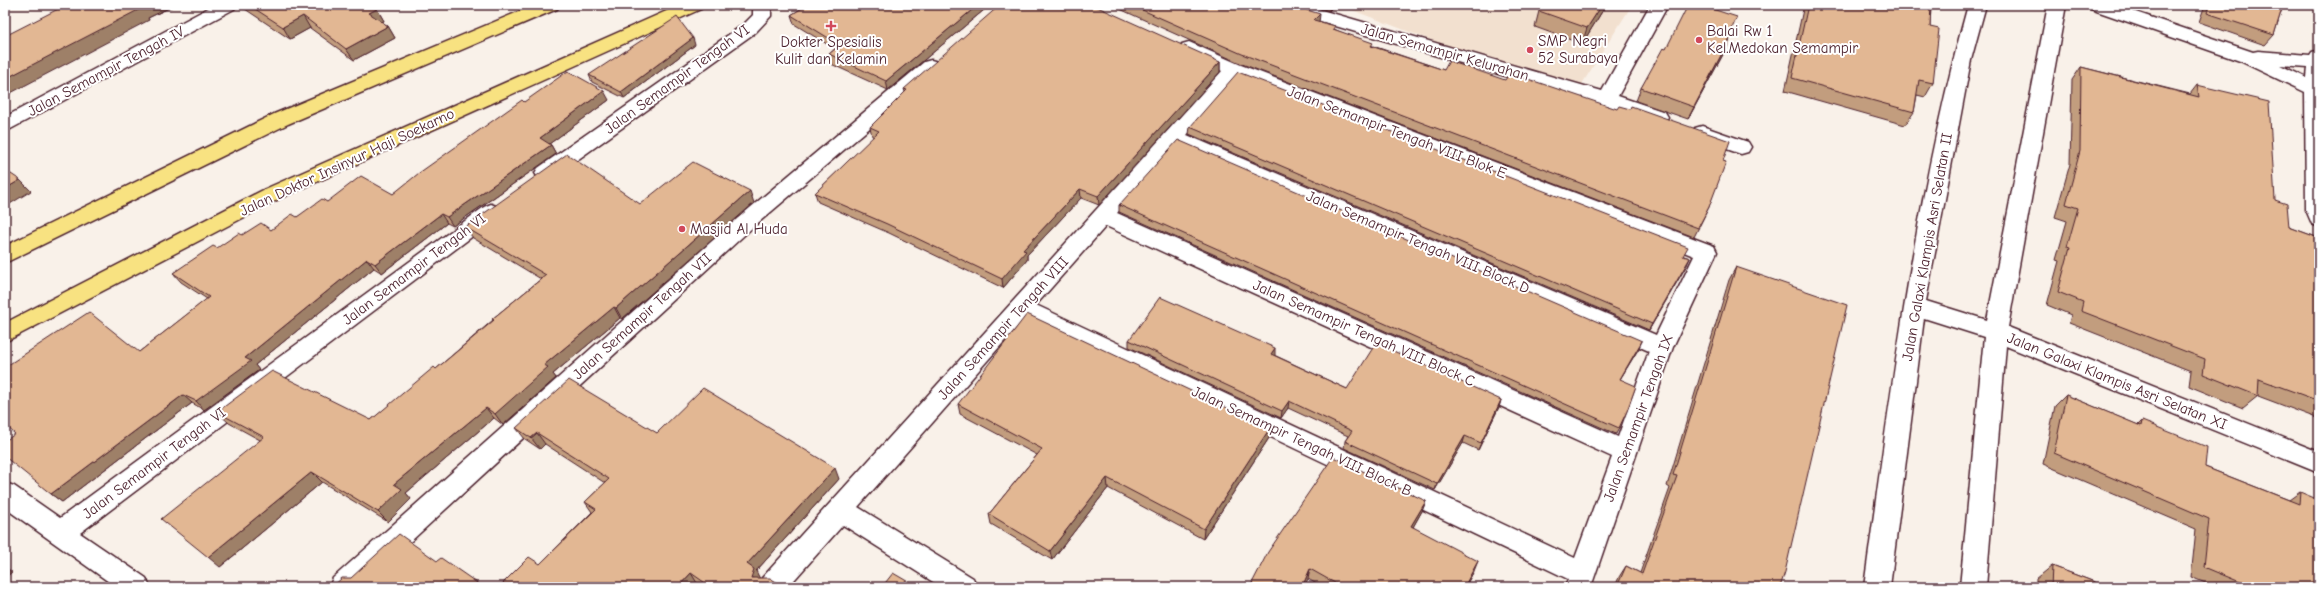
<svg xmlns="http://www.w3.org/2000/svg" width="2324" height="592" font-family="'Comic Neue',sans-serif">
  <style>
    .built { fill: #f2e0cf }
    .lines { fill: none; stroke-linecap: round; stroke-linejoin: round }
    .minor-casing { stroke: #4a1f2b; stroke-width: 3 }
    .primary-casing { stroke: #4a1f2b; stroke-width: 3 }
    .minor { fill: #fff; fill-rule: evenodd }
    .primary { fill: #f8e281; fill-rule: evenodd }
    .wall { fill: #c29d7e; stroke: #4a1f2b }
    .shaded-wall { fill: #9e8067; stroke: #4a1f2b }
    .building { fill: #e2b793; stroke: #4a1f2b }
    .poi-dot { fill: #d1495b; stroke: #fff; stroke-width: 1.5 }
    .labels { text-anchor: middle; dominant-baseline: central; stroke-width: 4; stroke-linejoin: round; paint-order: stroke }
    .poi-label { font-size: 15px; fill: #4a1f2b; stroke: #fff; text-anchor: start }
    .street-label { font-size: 15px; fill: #4a1f2b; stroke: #fff }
  </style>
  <rect width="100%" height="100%" fill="#f9f1e9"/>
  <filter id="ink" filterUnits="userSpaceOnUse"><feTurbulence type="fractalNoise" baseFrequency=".025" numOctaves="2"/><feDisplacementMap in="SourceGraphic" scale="8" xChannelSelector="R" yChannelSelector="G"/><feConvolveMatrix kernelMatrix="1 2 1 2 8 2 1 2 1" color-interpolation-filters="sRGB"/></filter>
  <g filter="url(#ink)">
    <!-- built -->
    <path class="built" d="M1339,5H1632L1575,95Z"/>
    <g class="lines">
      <!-- minor casing -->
      <g class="minor-casing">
        <g id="minor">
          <path d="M214,5H237L234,9L5,132V117Z"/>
          <path d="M753,5H771V16L756,32L552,178L545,180L538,178L535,173L538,168L744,24L753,15Z"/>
          <path d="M1275,5H1304L1602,91L1650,5H1668L1618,96L1665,112L1668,117L1665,122L1658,124L1651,122L1600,104L1278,9Z"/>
          <path d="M1968,5H1986L1971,60L1926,301L1987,320L2048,5H2066L2008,327L2319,452V473L2006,346L1986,587H1960L1984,337L1924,318L1890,587H1864C1891,392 1915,195 1968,5Z"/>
          <path d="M2088,5H2115L2253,52L2258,51L2310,55L2312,52L2319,50V227L2312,224L2306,210L2305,92L2240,61L2091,9ZM2280,65L2308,67L2307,78Z"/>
          <path d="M1189,42L1241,65L1714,246L1717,252L1673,347L1591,587H1565L1568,579L1024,319L858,507L973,578L977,587H941L843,525L788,587H758L762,578L1222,71L1182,52L1180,48L1182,44ZM1237,77L1694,256L1656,335L1187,135ZM1177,146L1649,351L1618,437L1117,213ZM1106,226L1612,457L1575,558L1036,305Z"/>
          <path d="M931,60L938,62L940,66L938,70L752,228L361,587H329L333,578L738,218L924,62Z"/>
          <path d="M1702,126L1748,142L1751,147L1748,152L1741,154L1695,138L1692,133L1695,128Z"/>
          <path d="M491,204L498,207L501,212L498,217L80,533L146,578L150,587H116L5,508V483L14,486L60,518L484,207Z"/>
        </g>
      </g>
      <!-- primary casing -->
      <g class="primary-casing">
        <g id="primary">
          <path d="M535,5H560L557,9L288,124L5,263V246L274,114Z"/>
          <path d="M680,5H704L701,9L279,199L5,342V323L265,189Z"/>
        </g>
      </g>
      <!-- minor -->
      <use href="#minor" class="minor"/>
      <!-- primary -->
      <use href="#primary" class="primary"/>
    </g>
    <!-- wall -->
    <g class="wall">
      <path d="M54,5H175L148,18L149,20L58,9Z"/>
      <path d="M239,5H370L377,9L384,21L382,22L388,26L395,38L354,60L310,28L290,39Z"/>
      <path d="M807,5H990L888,90L831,64L829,54L835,49L794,24L791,15Z"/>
      <path d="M1111,5H1291L1319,21L1335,26L1334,29L1373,46L1444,70L1723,161L1709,207L1694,237L1242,64Z"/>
      <path d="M1309,5H1335L1329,11Z"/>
      <path d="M1543,5H1606L1582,44L1535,27L1539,11Z"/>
      <path d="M1804,5H1931L1930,27L1933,83L1925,97L1917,95L1914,112L1905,125L1785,91Z"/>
      <path d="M2205,5H2283L2274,35L2265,45L2199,22Z"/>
      <path d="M1729,35L1731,36L1726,49L1688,119L1636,101L1641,88L1666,49Z"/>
      <path d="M695,45L624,98L592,82L589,75Z"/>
      <path d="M1220,62V72L1099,205L1081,198L1027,255V260L1003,288L889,233L818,202L815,193L874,137L872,136L870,127L905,92L904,89Z"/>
      <path d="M2081,67L2190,94L2197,85L2275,200L2289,227L2319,238V419L2258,396L2243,408L2189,386L2191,371L2069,323L2071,315L2047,305L2059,261L2056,260L2067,221L2055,217L2070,164L2072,80Z"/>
      <path d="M609,100L549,144L551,145L556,154L453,226L447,223L382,273L374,268L255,365L259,370L204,410L192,403L62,502L51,494L139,352L207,299L181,282L173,273L242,235L271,230L327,202L393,194L524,102Z"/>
      <path d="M1190,127L1684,256L1690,258L1649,330L1189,134Z"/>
      <path d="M754,203L622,319L620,318L553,374L556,378L503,425L494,418L406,493L411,499L388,522L322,482L220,567L260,440L229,423L217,412L371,420L436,369L493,320L492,319L541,279L473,238L465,227Z"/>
      <path d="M1119,205L1639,348L1620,379L1619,428L1616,434L1119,212Z"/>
      <path d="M1736,267L1780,587H1615L1619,577L1626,566L1640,573L1670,488L1667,486L1729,280Z"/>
      <path d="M1129,340L1274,355L1347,389L1501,400L1499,407L1478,450L1463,443L1435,490L1344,448L1345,441L1348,436L1288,408L1281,418L1129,347Z"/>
      <path d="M2066,395L2138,425L2142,421L2205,467L2289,500L2300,492L2319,587H2215L2191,577L2196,529L2043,464L2055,406Z"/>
      <path d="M958,404L1270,428L1269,438L1203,539L1108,488L1052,560L991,524L989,514L1037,455L960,414Z"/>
      <path d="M516,428L657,433L839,479L756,571L759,578L784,587H703L697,583L540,564L592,512L585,502L605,483L545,444L540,449L525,439Z"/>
      <path d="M1426,501L1422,511L1413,527L1474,571L1465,587H1322L1308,579L1250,587Z"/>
      <path d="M2052,566L2108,587H2036V579Z"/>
    </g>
    <!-- shaded-wall -->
    <g class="shaded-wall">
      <path d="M142,5H175L148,18L149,20L5,96V79Z"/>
      <path d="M978,5H990L888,90L886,81Z"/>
      <path d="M1330,5H1335L1329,11Z"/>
      <path d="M1602,5H1606L1582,44L1587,28Z"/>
      <path d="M377,9L384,21L376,24L369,13Z"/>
      <path d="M1320,14L1319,23L1314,20Z"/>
      <path d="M303,16L310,28L290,39L283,27Z"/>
      <path d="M388,26L395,38L354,60L346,49Z"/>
      <path d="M1731,36L1726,49L1688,119L1694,107Z"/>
      <path d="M693,38L695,45L624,98L621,92Z"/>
      <path d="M1220,62V72L1099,205L1098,196Z"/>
      <path d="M604,91L609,100L545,147L540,138Z"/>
      <path d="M551,145L556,154L453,226L447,217Z"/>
      <path d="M20,180L31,191L5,207V189Z"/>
      <path d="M1080,189L1081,198L1027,255V260L1003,288L1002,279L1023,250Z"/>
      <path d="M750,191L754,203L622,319L616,308Z"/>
      <path d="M441,214L447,223L382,273L375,264Z"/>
      <path d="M1690,258L1687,265L1649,330L1652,324Z"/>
      <path d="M367,259L374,268L255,365L259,370L204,410L196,401L245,358Z"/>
      <path d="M614,307L620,318L553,374L556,378L503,425L495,414L544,365Z"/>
      <path d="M1642,341L1639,348L1616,386L1620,379Z"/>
      <path d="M1275,348V355L1271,361V354Z"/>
      <path d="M183,395L192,403L62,502L51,494Z"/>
      <path d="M1501,400L1499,407L1478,450L1481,443Z"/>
      <path d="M1289,401L1288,408L1281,418L1282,411Z"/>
      <path d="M486,408L494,418L406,493L411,499L388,522L378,512L394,484Z"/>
      <path d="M1270,428L1269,438L1203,539L1204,529Z"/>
      <path d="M537,433L545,444L540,449L531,438Z"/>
      <path d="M1465,436L1463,443L1435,490L1437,484Z"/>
      <path d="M835,468L839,479L756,571L760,579L751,578L747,564Z"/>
      <path d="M312,472L322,482L220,567L208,557Z"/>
      <path d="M1107,478L1108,488L1052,560L1050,551Z"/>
      <path d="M1426,501L1422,511L1408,536L1411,526Z"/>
      <path d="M1478,561L1474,571L1465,587H1464Z"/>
      <path d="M5,567L12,572L5,578Z"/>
      <path d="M1310,569L1308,579L1304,587H1302Z"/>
      <path d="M691,573L697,583L694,587H678Z"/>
    </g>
    <!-- building -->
    <g class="building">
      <path d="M56,5H142L138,7L140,9L5,79V36L60,8Z"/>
      <path d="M249,5H370L377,9L369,13L388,26L346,49L303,16L283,27Z"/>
      <path d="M807,5H978L886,81L829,54L840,45L791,15Z"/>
      <path d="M1000,5H1093L1220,62L1098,196L1080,189L1023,250L1026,251L1002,279L887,224L815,193L879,131L870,127L907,90L904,89Z"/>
      <path d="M1131,5H1291L1320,14L1314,20L1335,26L1333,29L1373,43L1371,46L1444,70L1449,61L1505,80L1510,73L1617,109L1619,106L1630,109L1631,106L1730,141L1723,161L1726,162L1709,207L1698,228L1242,54Z"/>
      <path d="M1543,5H1602L1587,28L1539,11Z"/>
      <path d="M1688,5H1700L1737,17L1729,35L1731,36L1694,107L1641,88L1663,48L1666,49Z"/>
      <path d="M1808,5H1931L1930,27L1939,29L1933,83L1919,80L1914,112L1792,78Z"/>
      <path d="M2210,5H2283L2274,35L2207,13Z"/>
      <path d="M677,17L693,38L621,92L589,75Z"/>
      <path d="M2081,67L2199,97L2197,85L2269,102L2275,200L2287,204L2289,227L2319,238V401L2259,379L2258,396L2203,374L2205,359L2081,311L2083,302L2058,292L2070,248L2067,247L2078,208L2066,204L2080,151Z"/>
      <path d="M568,71L604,91L540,138L551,145L447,217L441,214L375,264L367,259L245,358L251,361L196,401L183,395L51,494L5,457V441L15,434L5,425V367L89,312L139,352L209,297L173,273L213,246L217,248L239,233L242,235L261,223L271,230L292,214L297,217L322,199L327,202L361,176L393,194L419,173L522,100L524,102Z"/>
      <path d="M1238,72L1688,247L1683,256L1690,258L1652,324L1190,127Z"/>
      <path d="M1178,140L1642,341L1620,379L1636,386L1627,411L1619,428L1119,205Z"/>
      <path d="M567,154L640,204L693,162L750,191L616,308L614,307L544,365L548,367L495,414L486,408L394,484L402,489L378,512L312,472L208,557L161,519L264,437L217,412L272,371L371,420L434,367L436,369L494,320L492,319L546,275L465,227Z"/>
      <path d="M5,170L20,180L5,189Z"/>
      <path d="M1736,267L1847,305L1785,572L1780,587H1617L1626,566L1642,574L1677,476L1673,475Z"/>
      <path d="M1160,297L1275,348L1271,354L1347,389L1376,343L1501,400L1481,443L1465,436L1437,484L1345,441L1352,431L1289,401L1282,411L1129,340Z"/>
      <path d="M1027,314L1270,428L1204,529L1107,478L1050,551L989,514L1042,449L958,404Z"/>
      <path d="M569,380L657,433L703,388L835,468L747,564L754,569L751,578H770L784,587H711L691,573L678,587H499L529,557L540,564L596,509L585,502L609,479L537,433L531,438L516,428Z"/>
      <path d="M2066,395L2141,426L2142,421L2207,447L2205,467L2299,504L2300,492L2319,500V587H2252L2204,567L2209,519L2054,453Z"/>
      <path d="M1333,457L1426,501L1411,526L1478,561L1464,587H1342L1310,569L1302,587H1250L1268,552Z"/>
      <path d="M399,534L437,561L441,558L483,587H332L342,578H351Z"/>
      <path d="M2052,566L2108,587H2051Z"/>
      <path d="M893,573L917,587H882Z"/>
    </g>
  </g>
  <!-- markers -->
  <g class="poi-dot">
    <path d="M829 20h4v4h4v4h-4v4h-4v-4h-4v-4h4z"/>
    <circle cx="1699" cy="40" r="4"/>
    <circle cx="1530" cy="50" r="4"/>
    <circle cx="682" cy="229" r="4"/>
  </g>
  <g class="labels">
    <!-- poi labels -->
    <g class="poi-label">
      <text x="1707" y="31">Balai Rw 1<tspan x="1707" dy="17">Kel.Medokan Semampir</tspan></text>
      <text x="1538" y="41">SMP Negri<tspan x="1538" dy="17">52 Surabaya</tspan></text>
      <text x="831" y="42" text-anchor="middle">Dokter Spesialis<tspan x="831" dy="17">Kulit dan Kelamin</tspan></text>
      <text x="690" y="229">Masjid Al Huda</text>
    </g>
    <!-- street labels -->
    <g class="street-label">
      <text transform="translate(1445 52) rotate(16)">Jalan Semampir Kelurahan</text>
      <text transform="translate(106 71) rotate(-28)">Jalan Semampir Tengah IV</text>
      <text transform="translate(677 79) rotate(-36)">Jalan Semampir Tengah VI</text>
      <text transform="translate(1397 132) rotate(21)">Jalan Semampir Tengah VIII Blok E</text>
      <text transform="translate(347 162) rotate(-25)">Jalan Doktor Insinyur Haji Soekarno</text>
      <text transform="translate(1418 242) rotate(23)">Jalan Semampir Tengah VIII Block D</text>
      <text transform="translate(1927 247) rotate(-80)">Jalan Galaxi Klampis Asri Selatan II</text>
      <text transform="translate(414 269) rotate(-37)">Jalan Semampir Tengah VI</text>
      <text transform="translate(642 316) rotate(-42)">Jalan Semampir Tengah VII</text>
      <text transform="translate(1003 328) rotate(-48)">Jalan Semampir Tengah VIII</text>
      <text transform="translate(1364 333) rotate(24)">Jalan Semampir Tengah VIII Block C</text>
      <text transform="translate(2117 381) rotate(22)">Jalan Galaxi Klampis Asri Selatan XI</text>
      <text transform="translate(1638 418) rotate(-70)">Jalan Semampir Tengah IX</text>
      <text transform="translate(1302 441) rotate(25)">Jalan Semampir Tengah VIII Block B</text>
      <text transform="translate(154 463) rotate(-37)">Jalan Semampir Tengah VI</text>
    </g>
  </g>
  <!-- margin -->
  <rect width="2324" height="592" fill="none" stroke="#fff" stroke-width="20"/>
  <rect x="10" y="10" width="2304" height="572" fill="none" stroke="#4a1f2b" stroke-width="1.5" filter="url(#ink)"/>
</svg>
